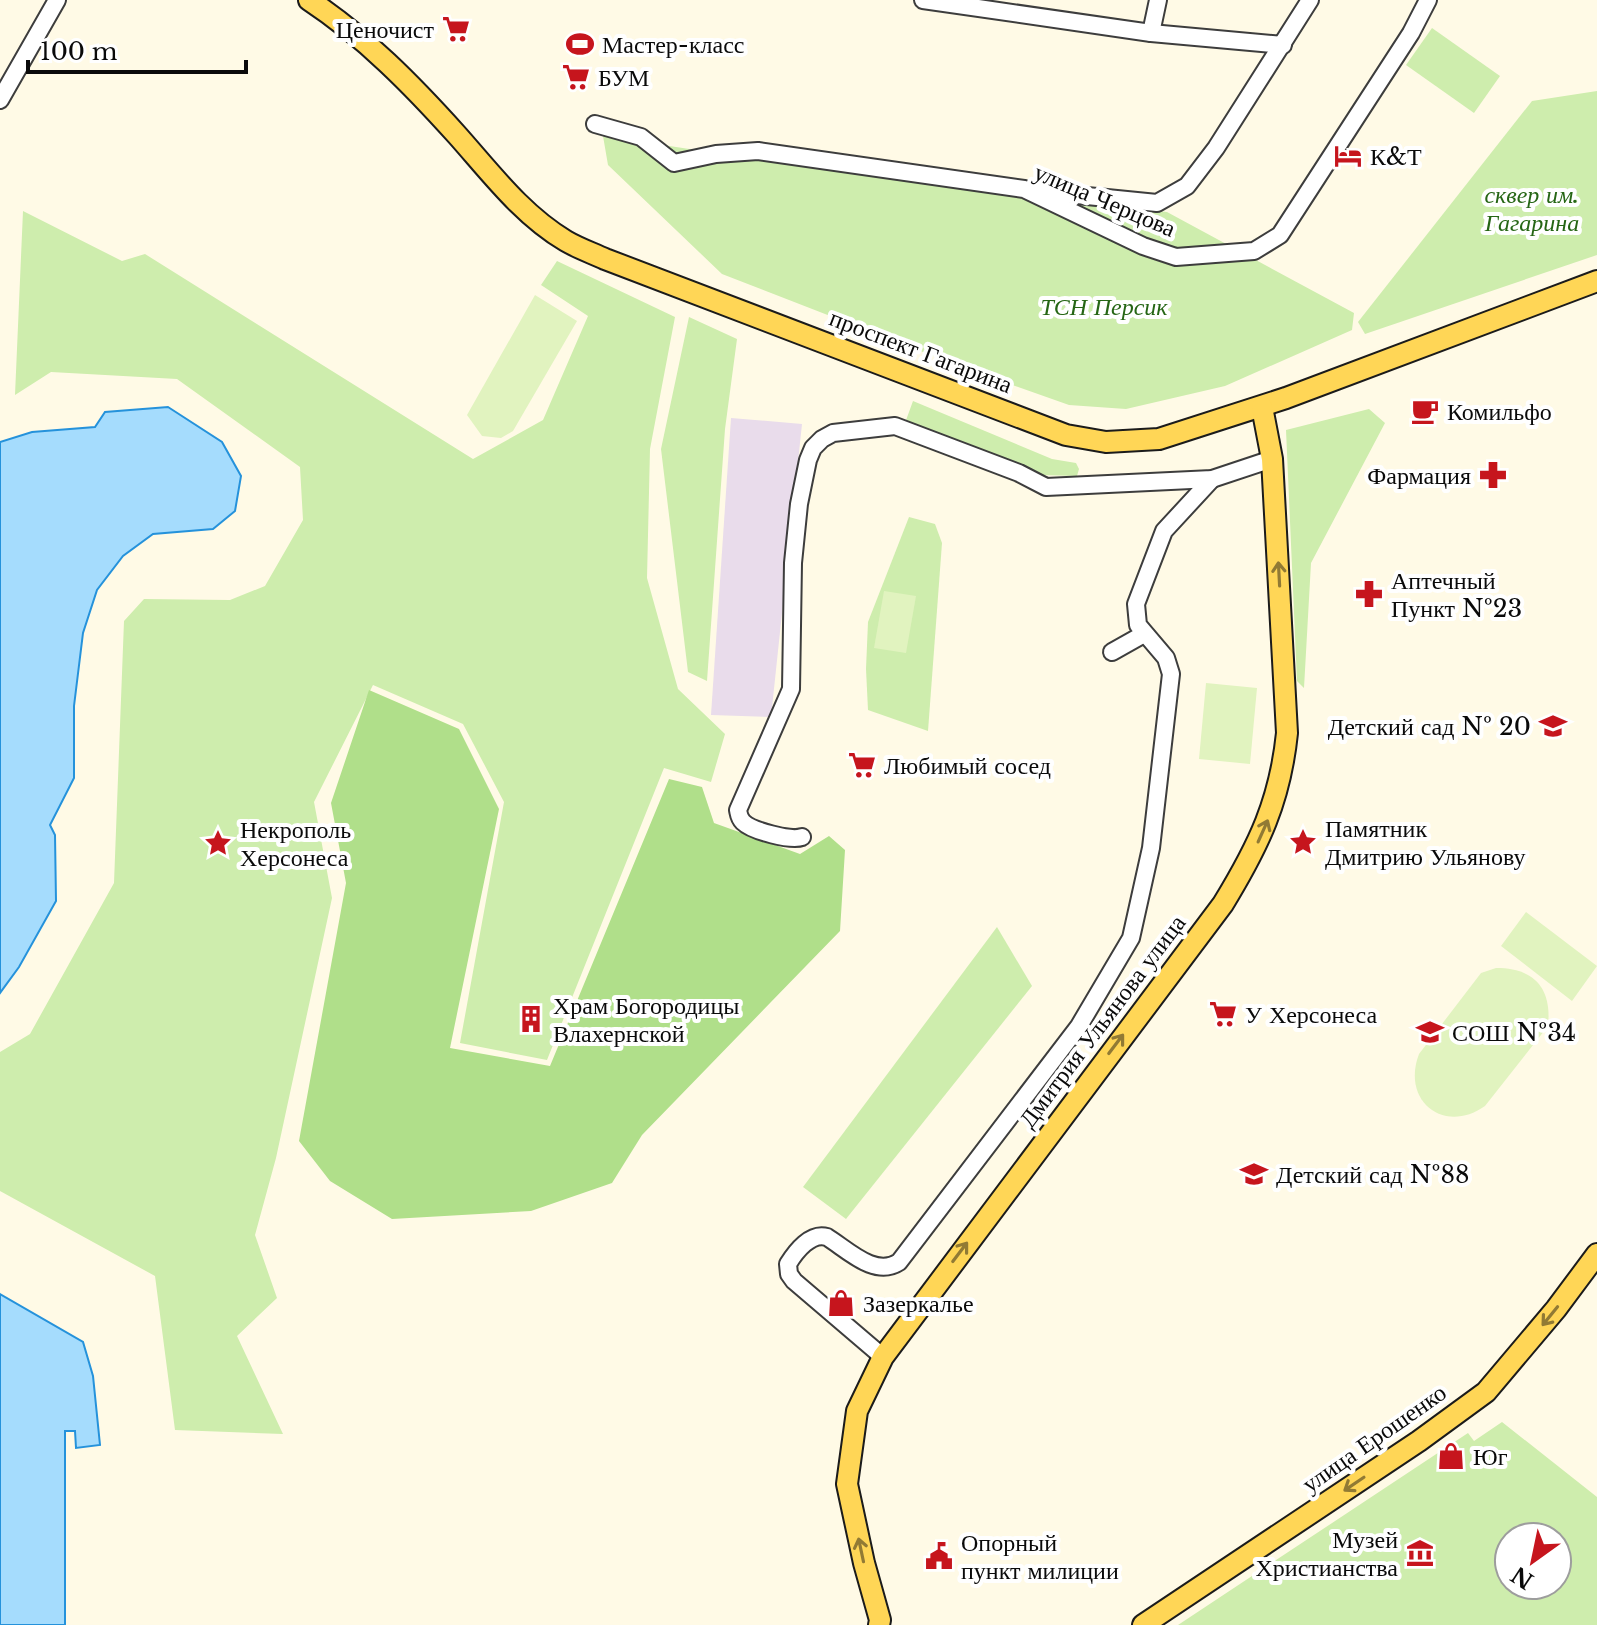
<svg xmlns="http://www.w3.org/2000/svg" width="1597" height="1625" font-family="'Libre Baskerville',serif">
  <style>
    .industrial { fill: #e9dceb }
    .green { fill: #ceedad; fill-rule: evenodd }
    .forest { fill: #b0df8a }
    .pitch { fill: #e1f3bf }
    .water { fill: #a5dcfd; stroke: #2592db; stroke-width: 2 }
    .lines { fill: none; stroke-linecap: round; stroke-linejoin: round }
    .minor-casing { stroke: #3d3d3d; stroke-width: 20 }
    .major-casing { stroke: #1b1b1b; stroke-width: 24 }
    .minor { stroke: #fff; stroke-width: 16 }
    .major { stroke: #ffd656; stroke-width: 20 }
    .oneway { stroke: #917a34 }
    .labels { text-anchor: middle; dominant-baseline: central; stroke-width: 8; stroke-linejoin: round; paint-order: stroke }
    .poi-label { font-size: 24px; fill: #0a0a0a; stroke: #fff; text-anchor: start }
    .park-label { font-size: 24px; font-style: italic; fill: #266615; stroke: #fff }
    .street-label { font-size: 24px; fill: #0a0a0a; stroke: #fff }
  </style>
  <rect width="100%" height="100%" fill="#fffae6"/>
  <!-- industrial -->
  <path class="industrial" d="M731,418L802,424L771,717L711,715Z"/>
  <!-- green -->
  <g class="green">
    <path d="M1432,28L1500,76L1474,113L1406,65Z"/>
    <path d="M1597,91V255L1365,334L1358,322L1532,101Z"/>
    <path d="M603,136L916,183L1167,212L1354,313L1352,330L1225,386L1126,409L1069,405L964,368L722,274L608,165Z"/>
    <path d="M23,211L122,261L145,254L473,459L543,420L588,316L541,285L557,261L675,317L650,449L647,578L678,689L725,734L711,782L664,768L547,1060L460,1043L504,802L463,724L373,685L314,802L332,898L276,1158L255,1235L277,1298L237,1336L283,1434L175,1430L155,1276L0,1191V1052L30,1034L114,883L124,621L144,599L230,600L265,586L303,520L300,467L177,379L51,372L15,395Z"/>
    <path d="M689,317L737,339L725,429L707,681L688,672L661,449Z"/>
    <path d="M913,401L1052,459L1076,463L1079,469L1077,476L1041,475L905,423Z"/>
    <path d="M1369,409L1385,423L1311,563L1304,688L1297,681L1286,430Z"/>
    <path d="M909,517L935,524L942,543L928,731L868,710L866,669L868,622Z"/>
    <path d="M997,927L1032,986L846,1219L803,1187Z"/>
    <path d="M1502,1422L1597,1497V1625H1178L1468,1433L1474,1441ZM1509,1537H1557V1585H1509Z"/>
  </g>
  <!-- forest -->
  <path class="forest" d="M369,690L459,729L499,809L450,1048L550,1066L669,779L702,787L714,823L800,854L829,836L845,850L840,931L642,1135L612,1183L531,1211L392,1219L330,1181L299,1141L346,883L331,803Z"/>
  <!-- pitch -->
  <g class="pitch">
    <path d="M535,295L577,321L513,431L501,438L482,436L467,415Z"/>
    <path d="M884,591L916,596L906,653L874,648Z"/>
    <path d="M1206,683L1257,688L1250,764L1199,759Z"/>
    <path d="M1526,912L1597,966L1572,1001L1501,946Z"/>
    <path d="M1496,968C1534,968 1552,988 1548,1026L1485,1106C1444,1135 1401,1101 1419,1054L1481,973Z"/>
  </g>
  <!-- water -->
  <g class="water">
    <path d="M168,407L222,442L241,476L235,511L213,529L153,534L123,556L97,590L83,633L74,706V778L50,825L55,835L56,901L19,967L0,993V442L32,432L95,427L105,412Z"/>
    <path d="M0,1294L83,1342L93,1376L100,1445L76,1448L75,1431H65V1625H0Z"/>
  </g>
  <g class="lines">
    <!-- minor casing -->
    <g class="minor-casing">
      <g id="minor">
        <path d="M923,0L1151,33L1283,45"/>
        <path d="M1151,33L1158,0"/>
        <path d="M0,100L57,0"/>
        <path d="M595,124L641,137L674,163L716,154L758,151L1024,189L1143,246L1176,257L1254,251L1280,235L1411,33L1428,0"/>
        <path d="M1037,191L1157,203L1187,186L1216,148L1310,0"/>
        <path d="M1112,652L1144,634"/>
        <path d="M802,837C791,841 752,831 743,822C739,818 739,815 738,810L791,689L793,563L799,504L808,460L813,448L822,439L833,433L895,426L1019,473L1046,487L1212,479L1272,459"/>
        <path d="M883,1357L794,1281L789,1274L788,1264C796,1251 811,1232 827,1237C848,1250 875,1278 899,1262L1079,1026L1131,938L1151,848L1171,674L1166,658L1138,625L1136,604L1164,531L1212,479"/>
      </g>
    </g>
    <!-- major casing -->
    <g class="major-casing">
      <g id="major">
        <path d="M309,0C365,37 412,85 457,135C490,172 522,215 566,241C578,248 592,253 605,259L1066,435L1106,442L1159,439L1286,398L1597,281"/>
        <path d="M879,1625L880,1620L864,1563L847,1484L857,1411L883,1357L1223,904C1259,845 1280,801 1287,733L1272,459L1262,407"/>
        <path d="M1143,1625L1419,1441L1486,1392L1556,1309L1597,1254"/>
      </g>
    </g>
    <!-- minor -->
    <use href="#minor" class="minor"/>
    <!-- major -->
    <use href="#major" class="major"/>
  </g>
  <!-- one-way arrows -->
  <defs><path id="oneway-shaft" d="M-6 0H5M1.5-3L5.5 0L1.5 3" fill="none" stroke-width="1.6" stroke-linecap="round" stroke-linejoin="round" transform="scale(2)"/></defs>
  <g class="oneway">
    <use href="#oneway-shaft" transform="translate(1279 574) rotate(-93)"/>
    <use href="#oneway-shaft" transform="translate(1263 831) rotate(-66)"/>
    <use href="#oneway-shaft" transform="translate(1116 1044) rotate(-53)"/>
    <use href="#oneway-shaft" transform="translate(960 1252) rotate(-53)"/>
    <use href="#oneway-shaft" transform="translate(1550 1316) rotate(129)"/>
    <use href="#oneway-shaft" transform="translate(1354 1484) rotate(146)"/>
    <use href="#oneway-shaft" transform="translate(861 1550) rotate(-102)"/>
  </g>
  <!-- icons -->
  <defs>
    <g id="supermarket-bare" transform="scale(2.16)"><path d="M-6-5.5h2.5l.6 2H6L4.5 2H-2.5L-4.4-4H-6ZM-1.5 3.2a1.3 1.3 0 1 0 .1 0ZM3 3.2a1.3 1.3 0 1 0 .1 0Z" fill="#c6151d" stroke="#fff" stroke-width="2.5" paint-order="stroke"/></g>
    <g id="stadium-bare" transform="scale(2.16)"><path d="M0-5a6.5 5 0 1 0 0 10a6.5 5 0 1 0 0-10ZM-3.5-1.8h7v3.6h-7Z" fill="#c6151d" stroke="#fff" stroke-width="2.5" paint-order="stroke"/></g>
    <g id="hotel-bare" transform="scale(2.16)"><path d="M-6-4.5h1.5V1H6V5H4.5V3h-9V5H-6ZM-4 0a1.8 1.8 0 1 1 3.6 0ZM.5 0V-2.5h3Q6-2.5 6 0Z" fill="#c6151d" stroke="#fff" stroke-width="2.5" paint-order="stroke"/></g>
    <g id="cafe-bare" transform="scale(2.16)"><path d="M-5.5-4.5H6V0H3Q3 3.5 0 3.5H-2.5Q-5.5 3.5-5.5 0ZM3-3.2v2h1.7v-2ZM-6 4.5H4V6H-6Z" fill="#c6151d" stroke="#fff" stroke-width="2.5" paint-order="stroke"/></g>
    <g id="pharmacy-bare" transform="scale(2.16)"><path d="M-2-6h4v4h4v4h-4v4h-4v-4h-4v-4h4Z" fill="#c6151d" stroke="#fff" stroke-width="2.5" paint-order="stroke"/></g>
    <g id="school-bare" transform="scale(2.16)"><path d="M0-5L7-2L0 1L-7-2ZM-4 1L0 2.5L4 1V4Q0 6-4 4Z" fill="#c6151d" stroke="#fff" stroke-width="2.5" paint-order="stroke"/></g>
    <g id="sight-bare" transform="scale(2.16)"><path d="M0-6L1.8-2.2L6-1.7L2.9 1.2L3.7 5.4L0 3.3L-3.7 5.4L-2.9 1.2L-6-1.7L-1.8-2.2Z" fill="#c6151d" stroke="#fff" stroke-width="2.5" paint-order="stroke"/></g>
    <g id="building-bare" transform="scale(2.16)"><path d="M-4-6H4V6H1V3H-1V6H-4ZM-2.5-4.3h1.7v1.8h-1.7ZM.8-4.3h1.7v1.8H.8ZM-2.5-1h1.7V.8h-1.7ZM.8-1h1.7V.8H.8Z" fill="#c6151d" stroke="#fff" stroke-width="2.5" paint-order="stroke"/></g>
    <g id="shop-bare" transform="scale(2.16)"><path d="M-5-2.5h2.3a2.7 3.5 0 0 1 5.4 0H5L5.5 6h-11ZM-1.5-2.5h3a1.5 2.3 0 0 0-3 0Z" fill="#c6151d" stroke="#fff" stroke-width="2.5" paint-order="stroke"/></g>
    <g id="museum-bare" transform="scale(2.16)"><path d="M0-6L6-3V-2H-6V-3ZM-5-1h2V3h-2ZM-1-1h2V3h-2ZM3-1h2V3H3ZM-6 4H6V6H-6Z" fill="#c6151d" stroke="#fff" stroke-width="2.5" paint-order="stroke"/></g>
    <g id="civic-bare" transform="scale(2.16)"><path d="M-.6-6.5H3V-4.5H.6V-3L4-1V1h2V6H-6V1h2V-1L-.6-3ZM-1.2 2.5V6h2.4V2.5Z" fill="#c6151d" stroke="#fff" stroke-width="2.5" paint-order="stroke"/></g>
  </defs>
  <g fill-rule="evenodd">
    <use href="#supermarket-bare" x="456" y="29"/>
    <use href="#stadium-bare" x="580" y="44"/>
    <use href="#supermarket-bare" x="576" y="77"/>
    <use href="#hotel-bare" x="1348" y="156"/>
    <use href="#cafe-bare" x="1425" y="411"/>
    <use href="#pharmacy-bare" x="1493" y="475"/>
    <use href="#pharmacy-bare" x="1369" y="594"/>
    <use href="#school-bare" x="1553" y="726"/>
    <use href="#supermarket-bare" x="862" y="765"/>
    <use href="#sight-bare" x="1303" y="842"/>
    <use href="#sight-bare" x="218" y="843"/>
    <use href="#supermarket-bare" x="1223" y="1014"/>
    <use href="#building-bare" x="531" y="1019"/>
    <use href="#school-bare" x="1430" y="1032"/>
    <use href="#school-bare" x="1254" y="1174"/>
    <use href="#shop-bare" x="841" y="1303"/>
    <use href="#shop-bare" x="1451" y="1456"/>
    <use href="#museum-bare" x="1420" y="1553"/>
    <use href="#civic-bare" x="939" y="1556"/>
  </g>
  <g class="labels">
    <!-- poi labels -->
    <g class="poi-label">
      <text x="434" y="29" text-anchor="end">Ценочист</text>
      <text x="602" y="44">Мастер-класс</text>
      <text x="598" y="77">БУМ</text>
      <text x="1370" y="156">К&amp;Т</text>
      <text x="1447" y="411">Комильфо</text>
      <text x="1471" y="475" text-anchor="end">Фармация</text>
      <text x="1391" y="580">Аптечный<tspan x="1391" dy="28">Пункт №23</tspan></text>
      <text x="1531" y="726" text-anchor="end">Детский сад № 20</text>
      <text x="884" y="765">Любимый сосед</text>
      <text x="1325" y="828">Памятник<tspan x="1325" dy="28">Дмитрию Ульянову</tspan></text>
      <text x="240" y="829">Некрополь<tspan x="240" dy="28">Херсонеса</tspan></text>
      <text x="553" y="1005">Храм Богородицы<tspan x="553" dy="28">Влахернской</tspan></text>
      <text x="1245" y="1014">У Херсонеса</text>
      <text x="1452" y="1032">СОШ №34</text>
      <text x="1276" y="1174">Детский сад №88</text>
      <text x="863" y="1303">Зазеркалье</text>
      <text x="1473" y="1456">Юг</text>
      <text x="1398" y="1539" text-anchor="end">Музей<tspan x="1398" dy="28">Христианства</tspan></text>
      <text x="961" y="1542">Опорный<tspan x="961" dy="28">пункт милиции</tspan></text>
    </g>
    <!-- park labels -->
    <g class="park-label">
      <text x="1532" y="194">сквер им.<tspan x="1532" dy="28">Гагарина</tspan></text>
      <text x="1104" y="306">ТСН Персик</text>
    </g>
    <!-- street labels -->
    <g class="street-label">
      <text transform="translate(1105 200) rotate(23)">улица Черцова</text>
      <text transform="translate(921 351) rotate(21)">проспект Гагарина</text>
      <text transform="translate(1102 1021) rotate(-53)">Дмитрия Ульянова улица</text>
      <text transform="translate(1374 1438) rotate(-35)">улица Ерошенко</text>
    </g>
  </g>
  <!-- north arrow -->
  <g transform="translate(1533 1561) rotate(213)"><circle r="38" fill="#ffffff" stroke="#9d9d9d" stroke-width="2"/>
  <path d="M0-6L14 30L0 20L-14 30Z" fill="#c6151d"/>
  <text y="-12" font-size="22" font-weight="bold" text-anchor="middle" fill="#0a0a0a">N</text>
  </g>
  <!-- scale -->
  <path d="M28 60v12h218v-12" fill="none" stroke="#0a0a0a" stroke-width="4"/>
  <text x="40" y="60" font-size="24" fill="#0a0a0a" stroke="#ffffff" stroke-width="6" paint-order="stroke">100 m</text>
</svg>
